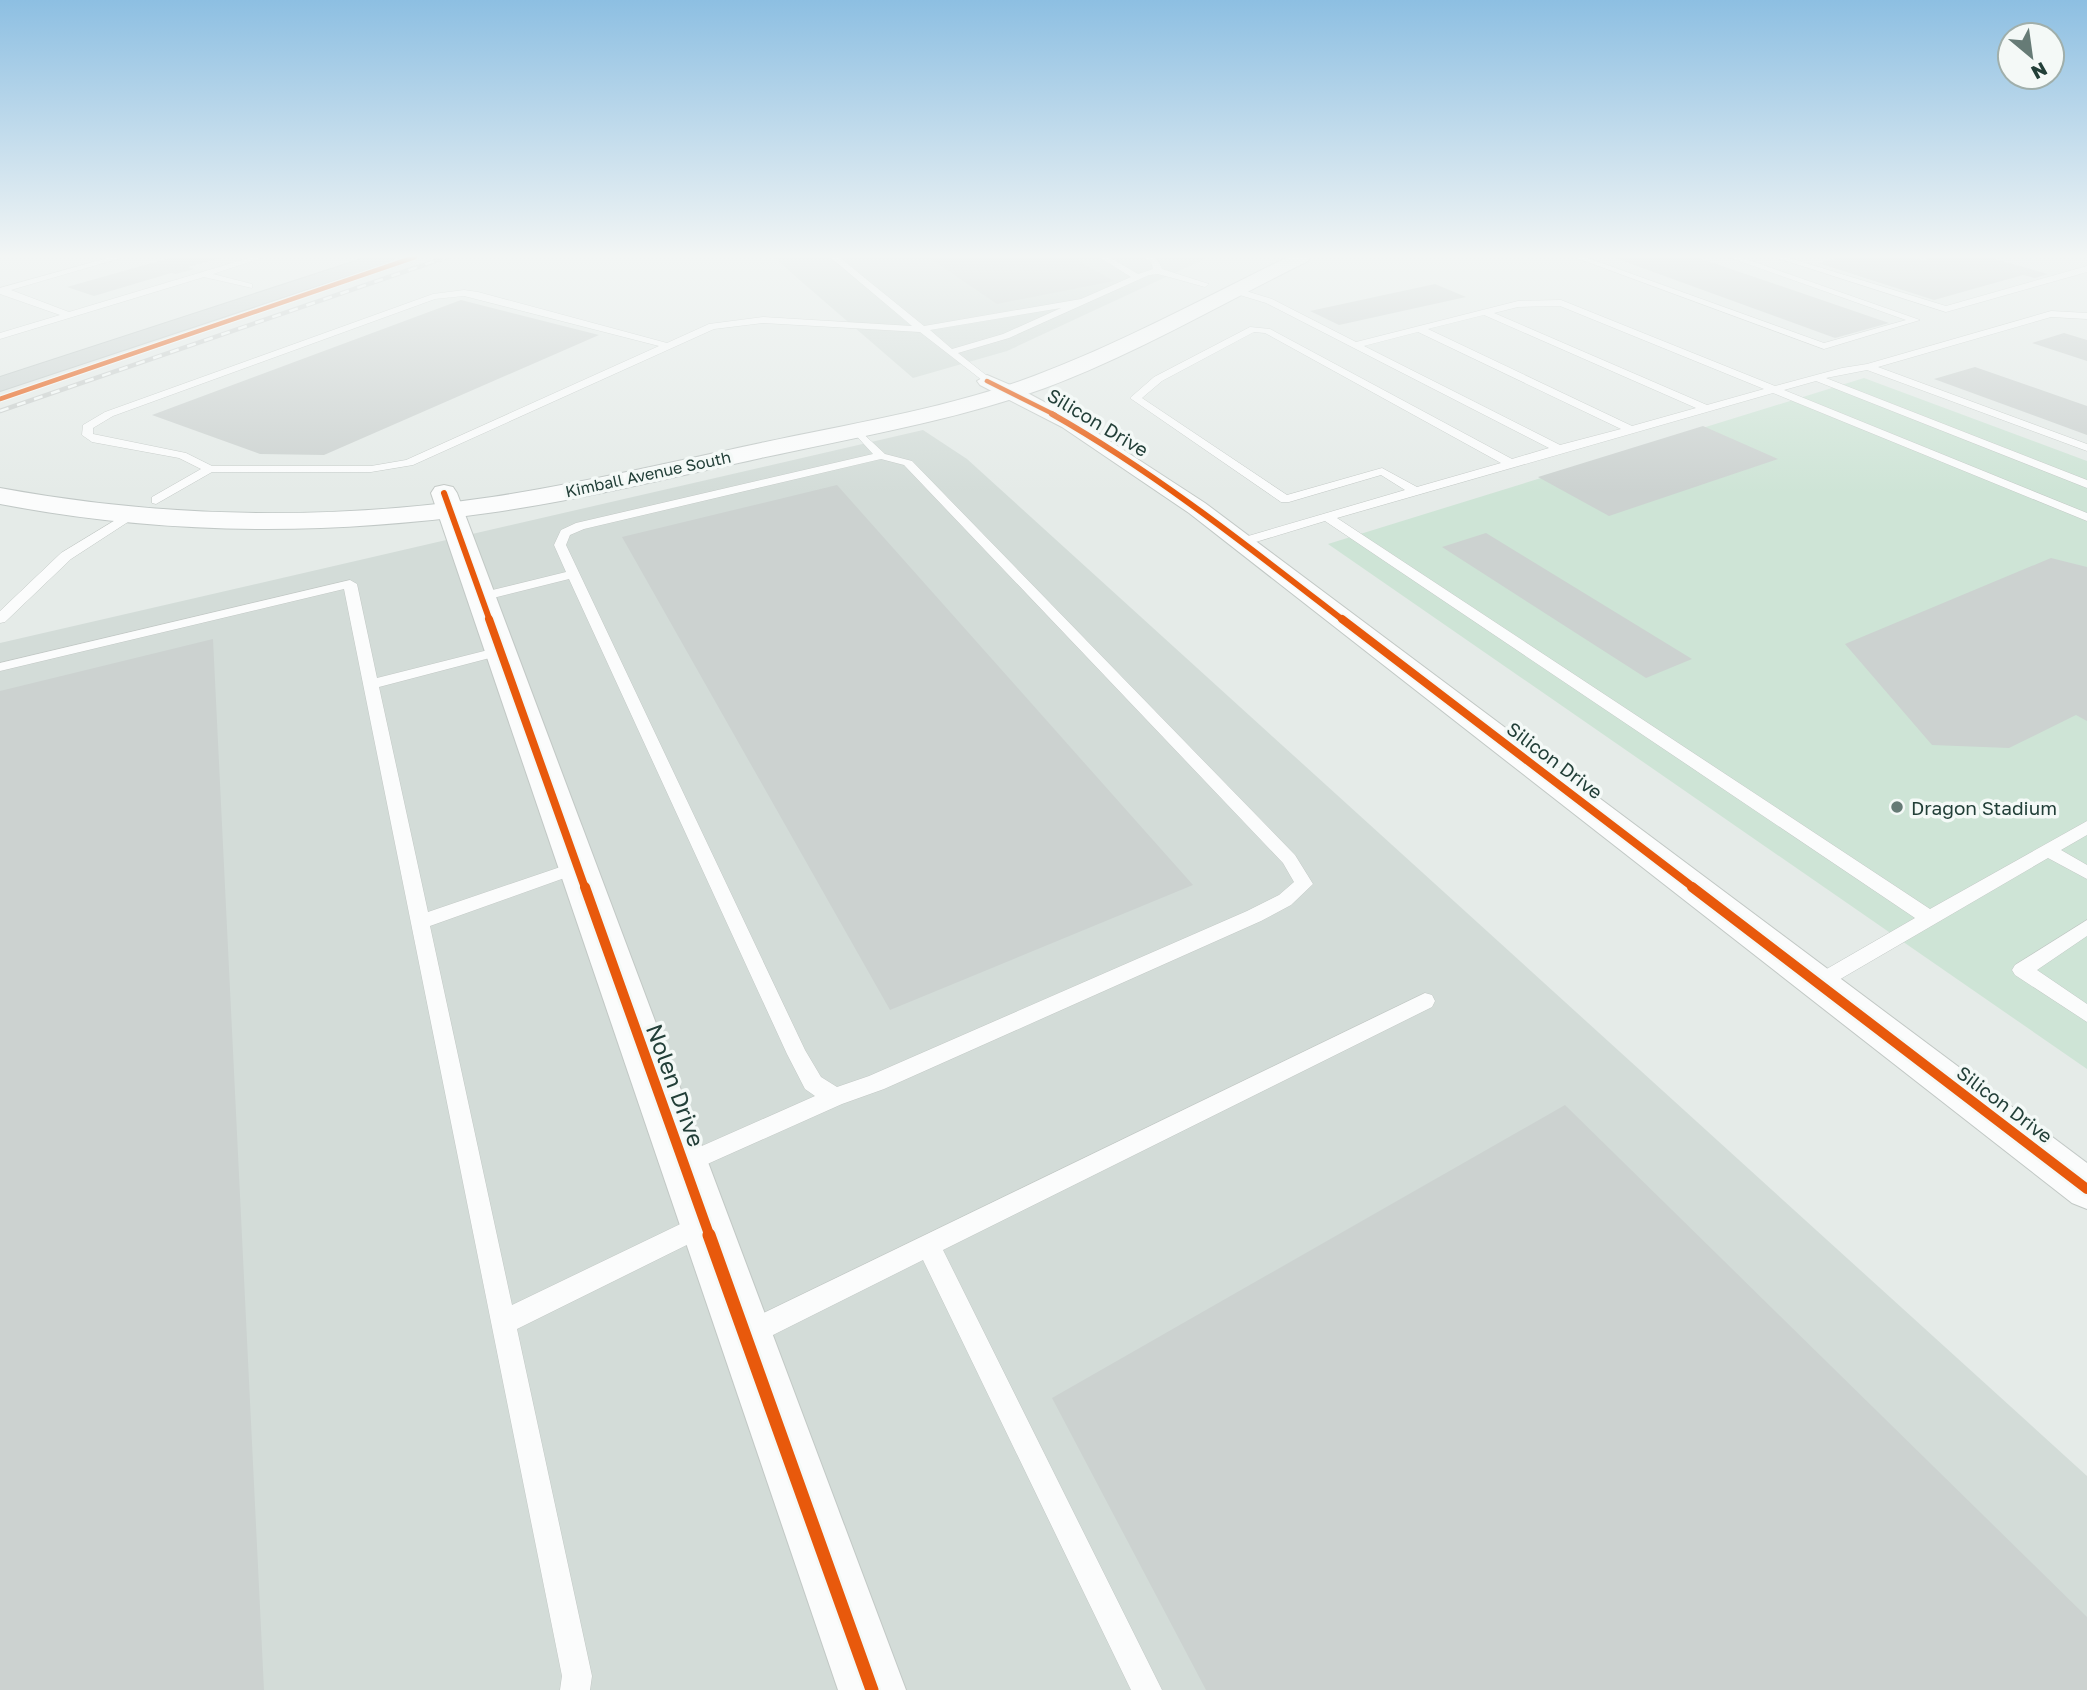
<svg xmlns="http://www.w3.org/2000/svg" width="2087" height="1690" font-family="'Golos Text',sans-serif">
  <style>
    .built { fill: #d3dcd8 }
    .green { fill: #cee4d6 }
    .building { fill: #ccd2d0 }
    .lines { fill: none; stroke-linecap: round; stroke-linejoin: round }
    .service-casing { stroke: #c2c8c5; stroke-width: 1 }
    .minor-casing { stroke: #c2c8c5; stroke-width: 2 }
    .tertiary-casing { stroke: #c2c8c5; stroke-width: 2 }
    .secondary-casing { stroke: #c1c8c6; stroke-width: 2 }
    .primary-casing { stroke: #bdc6c4; stroke-width: 2 }
    .service { fill: #fbfcfc; fill-rule: evenodd }
    .minor { fill: #fbfcfc; fill-rule: evenodd }
    .tertiary { fill: #fbfcfc; fill-rule: evenodd }
    .secondary { fill: #fbfcfc; fill-rule: evenodd }
    .primary { fill: #ced6d4; fill-rule: evenodd }
    .rail-casing { stroke: #c7ccca; stroke-width: 4.5 }
    .rail { stroke: #f4f9f7; stroke-width: 2.5; stroke-dasharray: 9; stroke-linecap: butt }
    .cycleway-far4-casing { stroke: #f4f9f7; stroke-width: 7 }
    .cycleway-far3-casing { stroke: #f4f9f7; stroke-width: 9 }
    .cycleway-far2-casing { stroke: #f4f9f7; stroke-width: 12 }
    .cycleway-far1-casing { stroke: #f4f9f7; stroke-width: 15 }
    .cycleway-casing { stroke: #f4f9f7; stroke-width: 18 }
    .cycleway-far4 { stroke: #e8590c; stroke-width: 4.5 }
    .cycleway-far3 { stroke: #e8590c; stroke-width: 6 }
    .cycleway-far2 { stroke: #e8590c; stroke-width: 8 }
    .cycleway-far1 { stroke: #e8590c; stroke-width: 10 }
    .cycleway { stroke: #e8590c; stroke-width: 13 }
    .poi-dot { fill: #667b76; stroke: #f4f9f7; stroke-width: 2.5 }
    .labels { text-anchor: middle; dominant-baseline: central; stroke-width: 7; stroke-linejoin: round; paint-order: stroke }
    .far-street-label { font-size: 16px; fill: #223f38; stroke: #f4f9f7 }
    .street-label { font-size: 19px; fill: #223f38; stroke: #f4f9f7 }
    .poi-label { font-size: 19px; fill: #223f38; stroke: #f4f9f7; text-anchor: start }
    .near-street-label { font-size: 23px; fill: #223f38; stroke: #f4f9f7 }
  </style>
  <rect width="100%" height="100%" fill="#e5ebe8"/>
  <!-- built -->
  <g class="built">
    <path d="M773,257H1209L1007,351L913,378Z"/>
    <path d="M923,430L967,459L2087,1476V1690H0V643Z"/>
  </g>
  <!-- green -->
  <path class="green" d="M1864,378L2087,461V1069L1328,544Z"/>
  <!-- building -->
  <g class="building">
    <path d="M173,257L221,258L188,267L194,269L176,274L171,273L94,296L67,287Z"/>
    <path d="M928,257H1072L1114,281L997,304Z"/>
    <path d="M1612,257H1696L1889,323L1835,338Z"/>
    <path d="M1830,257H1911L1922,260L1935,257H1988L2048,274L2035,278L2023,275L1934,300L1818,263L1834,259Z"/>
    <path d="M1435,284L1466,297L1339,325L1310,311Z"/>
    <path d="M461,300L599,335L324,455L260,454L152,415Z"/>
    <path d="M2064,333L2087,340V361L2032,343Z"/>
    <path d="M1975,367L2087,406V435L1934,379Z"/>
    <path d="M1703,426L1778,459L1609,516L1538,477Z"/>
    <path d="M837,485L1193,885L890,1010L622,537Z"/>
    <path d="M1486,533L1692,659L1646,678L1442,547Z"/>
    <path d="M2051,558L2087,567V721L2076,715L2009,748L1932,745L1845,644Z"/>
    <path d="M213,639L264,1690H0V691Z"/>
    <path d="M1565,1105L2087,1617V1690H1206L1052,1398Z"/>
  </g>
  <g class="lines">
    <!-- service casing -->
    <g class="service-casing">
      <g id="service">
        <path d="M111,257H124L11,290L69,312L252,257H264L213,274L252,284V288L204,277L0,339V333L60,315L0,294V288Z"/>
        <path d="M830,257H839L924,326L1081,299L1131,277L1099,257H1109L1138,274L1153,269L1151,262L1144,257C1155,257 1158,258 1162,269L1209,284L1205,287L1158,274L1149,275L1009,338L958,353L991,379V383L987,384L920,332L763,323L714,329L413,465L371,472H212L156,504L152,503V497L201,469L179,458L92,442L82,435L83,425L105,412L433,294L464,290L478,292L667,343L709,324L763,317L912,326ZM464,296L659,346L406,460L371,466H212L186,453L93,434V428L113,416L435,299ZM1061,308L1003,334L952,349L930,330Z"/>
        <path d="M1574,257H1585L1824,343L1906,320L1728,257H1740L1920,320L1824,349Z"/>
        <path d="M1774,257H1786L1946,306L2087,266V272L1946,312Z"/>
        <path d="M1233,287L1272,299L1356,342L1518,301L1561,300L1775,386L1842,368L1867,364L2051,311L2087,313V319L2051,317L1878,367L2087,444V451L1867,370L1826,378L2087,480V488L1816,381L1784,390L2087,513V521L1773,393L1337,518L1930,909L2087,821V835L2061,850L2087,865V879L2048,858L1825,988L1818,991L1811,988L1808,983L1811,978L1915,918L1325,521L1246,545H1238V539L1405,490L1381,475L1289,502H1281L1130,398L1154,377L1250,327L1270,329L1512,459L1549,448L1266,303L1230,292L1229,290ZM1560,306L1764,389L1707,405L1494,313L1518,307ZM1484,315L1696,408L1632,426L1428,329ZM1254,332L1265,333L1501,463L1417,487L1382,468L1287,495L1142,398L1162,381ZM1418,332L1621,429L1560,445L1364,346Z"/>
        <path d="M856,427L885,454L912,461L1295,855L1313,884L1291,905L1261,921L884,1089L842,1104L685,1174L677,1171L674,1164L677,1157L815,1096L805,1089L787,1054L569,579L481,601L474,597L476,594L566,572L554,545L561,530L576,523L873,454L851,430ZM881,459L904,465L1283,863L1294,882L1279,895L1247,911L869,1076L837,1087L821,1077L805,1050L566,545L570,535L584,529Z"/>
        <path d="M127,513L131,514V520L71,559L5,622L0,623V611L61,553Z"/>
        <path d="M350,580L357,584L377,678L500,647L507,651L505,654L379,687L428,912L578,861L584,863L587,867L584,871L430,926L512,1305L697,1216L705,1213L713,1216L717,1224L713,1232L517,1329L592,1676L590,1690H560L562,1676L344,589L0,671V663Z"/>
        <path d="M2087,920V936L2037,970L2087,1004V1022L2015,975L2012,970L2015,965Z"/>
        <path d="M1425,993L1432,995L1435,1001L1432,1007L943,1250L1162,1690H1131L923,1260L757,1343L748,1347L739,1343L735,1334L739,1325Z"/>
      </g>
    </g>
    <!-- minor casing -->
    <g class="minor-casing">
      <path id="minor" d="M987,375L1022,390L1076,419L1205,503L2087,1163V1209L2072,1203L1189,513L1062,427L980,385L977,381Z"/>
    </g>
    <!-- tertiary casing -->
    <g class="tertiary-casing">
      <path id="tertiary" d="M444,485L453,487L457,493L906,1690H838L431,493L435,487Z"/>
    </g>
    <!-- secondary casing -->
    <g class="secondary-casing">
      <path id="secondary" d="M1288,257H1311L1308,261C1221,304 1136,354 1045,388C953,421 856,437 761,458C670,478 580,500 488,513C325,536 161,535 0,504V488C162,518 329,521 492,497C583,483 672,462 761,443C853,423 946,409 1034,376C1122,343 1204,298 1288,257Z"/>
    </g>
    <!-- primary casing -->
    <g class="primary-casing">
      <path id="primary" d="M368,257H395L392,261L0,391V377Z"/>
    </g>
    <!-- service -->
    <use href="#service" class="service"/>
    <!-- minor -->
    <use href="#minor" class="minor"/>
    <!-- tertiary -->
    <use href="#tertiary" class="tertiary"/>
    <!-- secondary -->
    <use href="#secondary" class="secondary"/>
    <!-- primary -->
    <use href="#primary" class="primary"/>
    <!-- rail casing -->
    <g class="rail-casing">
      <path id="rail" d="M0,411L447,257"/>
    </g>
    <!-- rail -->
    <use href="#rail" class="rail"/>
    <!-- cycleway-far4 casing -->
    <g class="cycleway-far4-casing">
      <g id="cycleway-far4">
        <path d="M987,381L1055,415"/>
        <path d="M0,399L415,257"/>
      </g>
    </g>
    <!-- cycleway-far3 casing -->
    <g class="cycleway-far3-casing">
      <g id="cycleway-far3">
        <path d="M1052,414C1156,473 1250,548 1344,621"/>
        <path d="M444,493L490,621"/>
      </g>
    </g>
    <!-- cycleway-far2 casing -->
    <g class="cycleway-far2-casing">
      <g id="cycleway-far2">
        <path d="M489,619L585,888"/>
        <path d="M1342,619L1694,888"/>
      </g>
    </g>
    <!-- cycleway-far1 casing -->
    <g class="cycleway-far1-casing">
      <g id="cycleway-far1">
        <path d="M585,887L710,1237"/>
        <path d="M1692,887L2087,1189"/>
      </g>
    </g>
    <!-- cycleway casing -->
    <g class="cycleway-casing">
      <path id="cycleway" d="M709,1235L872,1690"/>
    </g>
    <!-- cycleway-far4 -->
    <use href="#cycleway-far4" class="cycleway-far4"/>
    <!-- cycleway-far3 -->
    <use href="#cycleway-far3" class="cycleway-far3"/>
    <!-- cycleway-far2 -->
    <use href="#cycleway-far2" class="cycleway-far2"/>
    <!-- cycleway-far1 -->
    <use href="#cycleway-far1" class="cycleway-far1"/>
    <!-- cycleway -->
    <use href="#cycleway" class="cycleway"/>
  </g>
  <!-- sky -->
  <linearGradient id="sky" x2="0" y2="1"><stop stop-color="#8dbfe2"/><stop offset="0.52" stop-color="#f3f6f5"/><stop offset="1" stop-color="#f3f6f5" stop-opacity="0"/></linearGradient>
  <rect width="2087" height="493" fill="url(#sky)"/>
  <!-- markers -->
  <circle class="poi-dot" cx="1897" cy="807" r="7"/>
  <g class="labels">
    <!-- far-street labels -->
    <g class="far-street-label">
      <text transform="translate(648 474) rotate(-12)">Kimball Avenue South</text>
    </g>
    <!-- street labels -->
    <g class="street-label">
      <text transform="translate(1098 422) rotate(31)">Silicon Drive</text>
      <text transform="translate(1555 760) rotate(37)">Silicon Drive</text>
      <text transform="translate(2005 1104) rotate(37)">Silicon Drive</text>
    </g>
    <!-- poi labels -->
    <g class="poi-label">
      <text x="1911" y="807">Dragon Stadium</text>
    </g>
    <!-- near-street labels -->
    <g class="near-street-label">
      <text transform="translate(676 1085) rotate(70)">Nolen Drive</text>
    </g>
  </g>
  <!-- north arrow -->
  <g transform="translate(2031 56) rotate(151)"><circle r="33" fill="#f4f9f7" stroke="#a0afab" stroke-width="2"/>
  <path d="M0-5L12 26L0 18L-12 26Z" fill="#667b76"/>
  <text y="-10" font-size="19" font-weight="bold" text-anchor="middle" fill="#223f38">N</text>
  </g>
</svg>
